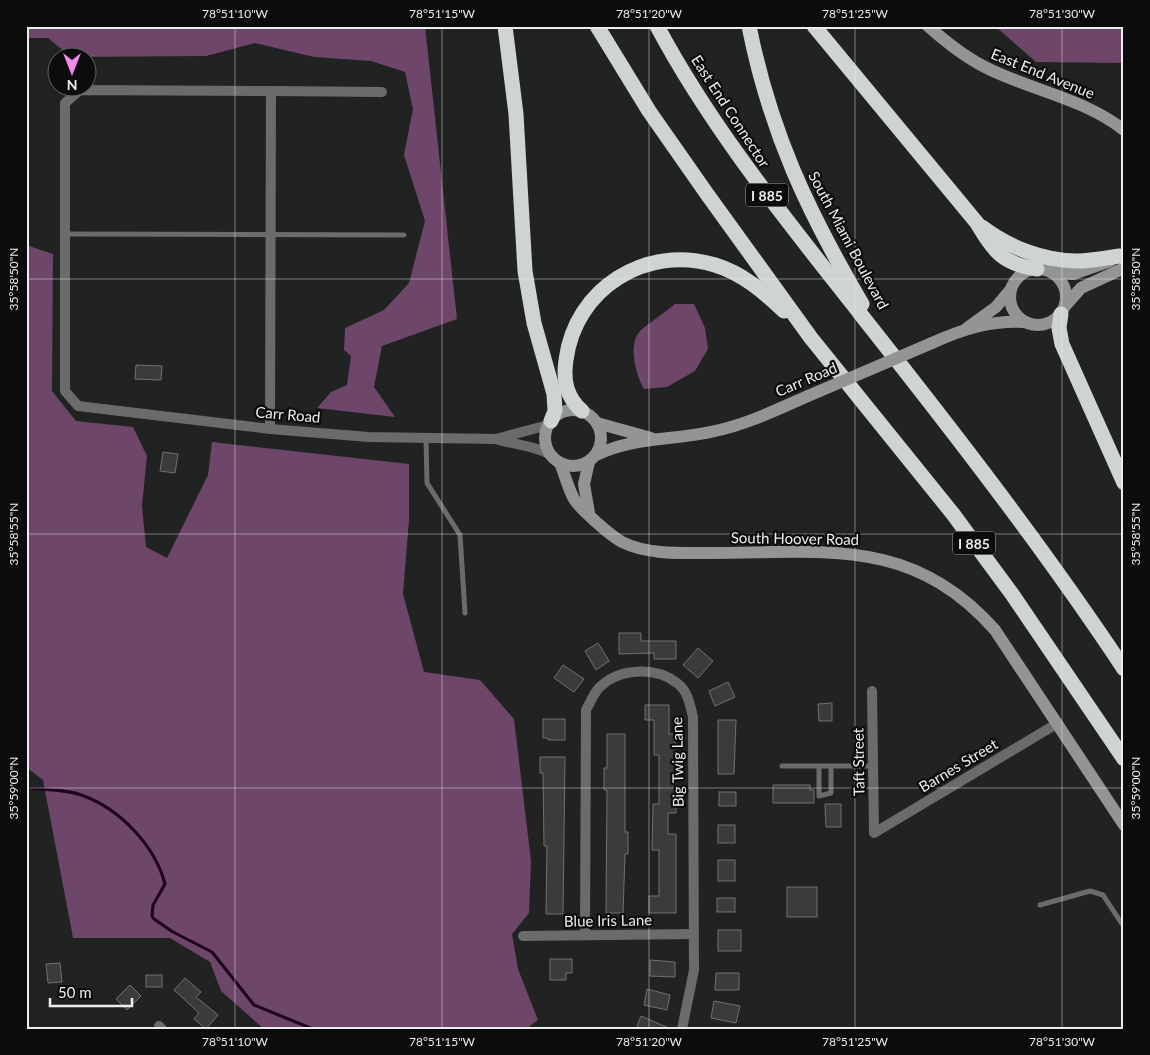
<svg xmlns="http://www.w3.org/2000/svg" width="1150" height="1055" font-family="Lato,sans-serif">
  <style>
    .forest { fill: #6d4669 }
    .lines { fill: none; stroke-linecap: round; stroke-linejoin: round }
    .stream { stroke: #1d001c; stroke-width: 3 }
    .building { fill: #393c3a; stroke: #6e7270 }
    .lane { stroke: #6a6b6b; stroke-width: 5 }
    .street { stroke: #6a6b6b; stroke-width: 10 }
    .secondary { stroke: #939594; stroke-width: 12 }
    .highway { stroke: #cfd3d1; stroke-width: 15 }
    .secondary-bridge { stroke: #939594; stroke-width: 12 }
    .ticks { fill: none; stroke: #eceeed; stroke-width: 1; stroke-opacity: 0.45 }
    .labels { text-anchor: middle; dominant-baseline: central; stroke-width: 4.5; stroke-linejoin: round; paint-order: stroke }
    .shield { fill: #0b0c0b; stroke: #a8aaa9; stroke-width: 1 }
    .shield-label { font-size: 14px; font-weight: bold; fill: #eceeed }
    .street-label { font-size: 15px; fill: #eceeed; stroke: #0b0c0b }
    .neatline { fill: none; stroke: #eceeed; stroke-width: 2 }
    .ticks-label { font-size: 12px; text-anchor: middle; fill: #eceeed }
  </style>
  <rect width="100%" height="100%" fill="#202321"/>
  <!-- forest -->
  <g class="forest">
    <path d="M26,26H425L457,319L382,346L374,387L395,417L317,408L331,392L347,385L351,356L344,350L345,328L384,310L409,283L425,221L404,155L413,109L405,72L371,61L314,57L255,43L206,56L71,57L48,38H26Z"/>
    <path d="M995,26H1124V63L1036,62Z"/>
    <path d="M26,245L53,254L52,391L76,421L133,427L147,456L142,506L146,547L167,558L208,475L212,442L409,464V520L403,594L424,672L480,680L514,719L531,861L529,913L512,934L518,969L538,1020L526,1029H264L221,991L210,962L170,938H73L43,780L26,767Z"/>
    <path d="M675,304H694L705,328L708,349L695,371L667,387L644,389C636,375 627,343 641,330C651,321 665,313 675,304Z"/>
  </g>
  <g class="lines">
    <!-- stream -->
    <path class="stream" d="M26,788C44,790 67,789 84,796C121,810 155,846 165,884L153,905L152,916L154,919L173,932L212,952L254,1005L313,1029"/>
  </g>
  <!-- building -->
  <g class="building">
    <path d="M136,365L162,366L161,380L135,379Z"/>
    <path d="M163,452L178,454L175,473L160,471Z"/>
    <path d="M619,633H641V641H676V659H654V653L619,654Z"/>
    <path d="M598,643L609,661L596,670L585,651Z"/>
    <path d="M698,648L713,661L698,678L683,665Z"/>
    <path d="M563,665L584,679L574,692L554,678Z"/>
    <path d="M728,682L735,697L715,706L709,691Z"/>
    <path d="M832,703V721H819L818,704Z"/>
    <path d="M645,705H669V734H675L676,813H668V834H676V913H649V896H659V850H652L653,804H659V755H654V720H645Z"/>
    <path d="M543,719H565V740H548V738H543Z"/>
    <path d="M718,720H736L734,774H718Z"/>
    <path d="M607,734H625V832H628V854H625L623,913H606L607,790H604V768H607Z"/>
    <path d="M540,757H565L563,914H546L547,846H544L543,773H540Z"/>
    <path d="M773,785H810V790H814V803H773Z"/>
    <rect x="719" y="792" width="17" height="14"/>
    <path d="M825,804H841V827H826Z"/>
    <rect x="718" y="825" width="17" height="18"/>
    <rect x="718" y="860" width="17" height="21"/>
    <rect x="787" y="887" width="30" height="30"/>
    <rect x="717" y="898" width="18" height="14"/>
    <rect x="718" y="930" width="23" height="21"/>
    <path d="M550,959H572V973H566V980H550Z"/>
    <path d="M650,960L675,962V977L650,976Z"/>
    <path d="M60,963L62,982L48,983L46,964Z"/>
    <path d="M716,973H739V990H715Z"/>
    <rect x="146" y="975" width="16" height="12"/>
    <path d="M185,978L201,992L196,997L218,1015L206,1029L194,1019L199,1013L174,990Z"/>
    <path d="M130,985L141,996L127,1010L116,999Z"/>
    <path d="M647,989L670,995L667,1010L644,1005Z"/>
    <path d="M714,1001L740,1006L736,1023L711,1018Z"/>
    <path d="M641,1016L671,1029H636Z"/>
  </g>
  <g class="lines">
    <!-- lane -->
    <g class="lane">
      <path d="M65,234L404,235"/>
      <path d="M426,439L427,483L460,535L465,613"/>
      <path d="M782,766H873"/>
      <path d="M819,766V796L831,793V766"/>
      <path d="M1040,905L1090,891L1103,895L1124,927"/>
    </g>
    <!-- street -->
    <g class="street">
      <path d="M271,91L382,92"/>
      <path d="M270,429L271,91L80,90L65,103V391L78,406L270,429L369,437L496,439C514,445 532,445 549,454"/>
      <path d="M496,439L548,425"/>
      <path d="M872,691L874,833L1058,723"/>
      <path d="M585,935L586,710C590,703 593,695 598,689C617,668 655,666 677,683C688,691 690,705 693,717L694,970L682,1029"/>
      <path d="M523,936L694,934"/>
      <path d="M159,1026L162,1029"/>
    </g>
    <!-- secondary -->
    <g class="secondary">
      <path d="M928,26C947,43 967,59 991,70C1035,91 1084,99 1124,130"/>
      <circle cx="1038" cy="297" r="28"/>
      <path d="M1051,272L1073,274L1110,261"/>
      <path d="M1065,306L1081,288L1124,268"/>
      <path d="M967,328L996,307L1011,289"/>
      <path d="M932,343C963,329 991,320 1025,322"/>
      <circle cx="573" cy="438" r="28"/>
      <path d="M597,423L651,438"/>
      <path d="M596,455C636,436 673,441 715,431C748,424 778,409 808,396"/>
      <path d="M589,462L584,484L589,513"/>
      <path d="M560,463C565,475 568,488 574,499C580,509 611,536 622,542C648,555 683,553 711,553C824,553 912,536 995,630L1124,825"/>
    </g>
    <!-- highway -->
    <g class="highway">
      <path d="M505,26L516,114L525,271L534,323L554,394L555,411L551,421"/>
      <path d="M597,26L649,111L707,194L811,338L953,514L1012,594L1124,759"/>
      <path d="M657,26C713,131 789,223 862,316C953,431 1043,547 1124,669"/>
      <path d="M749,26C770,132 808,212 862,304"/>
      <path d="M814,26L977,223C994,251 1002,264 1037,269"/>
      <path d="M982,227C1008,247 1044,261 1077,261C1091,261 1106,258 1120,256"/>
      <path d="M1061,314L1059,328L1062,344L1124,483"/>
      <path d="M582,411C566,397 563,380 566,360C575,288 647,244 715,265C742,273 764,292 784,311"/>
    </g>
    <!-- secondary-bridge -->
    <path class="secondary-bridge" d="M808,396L932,343"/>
  </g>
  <!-- ticks -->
  <path class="ticks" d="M28,26V1029M235,26V1029M442,26V1029M649,26V1029M855,26V1029M1062,26V1029M26,279H1124M26,534H1124M26,788H1124"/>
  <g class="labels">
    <!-- shield labels -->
    <g class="shield">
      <rect x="746" y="183.5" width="42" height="23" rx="4"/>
      <rect x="953" y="531.5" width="42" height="23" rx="4"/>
    </g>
    <g class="shield-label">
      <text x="767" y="195">I 885</text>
      <text x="974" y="543">I 885</text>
    </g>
    <!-- street labels -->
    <g class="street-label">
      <text transform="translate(1043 73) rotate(22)">East End Avenue</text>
      <text transform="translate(731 111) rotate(57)">East End Connector</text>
      <text transform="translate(849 240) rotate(62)">South Miami Boulevard</text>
      <text transform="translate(806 379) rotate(-23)">Carr Road</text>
      <text transform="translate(288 414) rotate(5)">Carr Road</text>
      <text transform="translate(795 538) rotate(1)">South Hoover Road</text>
      <text transform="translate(677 762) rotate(-91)">Big Twig Lane</text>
      <text transform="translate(858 762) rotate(-91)">Taft Street</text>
      <text transform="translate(958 765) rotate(-31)">Barnes Street</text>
      <text transform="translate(608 920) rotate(-1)">Blue Iris Lane</text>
    </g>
  </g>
  <!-- border -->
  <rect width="1150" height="1055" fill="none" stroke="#0b0c0b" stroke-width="55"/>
  <!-- north arrow -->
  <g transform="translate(72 72) rotate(180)"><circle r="24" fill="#0b0c0b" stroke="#656665"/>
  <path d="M0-4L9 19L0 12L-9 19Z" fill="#f689ee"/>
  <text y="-8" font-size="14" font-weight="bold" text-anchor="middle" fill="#eceeed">N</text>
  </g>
  <!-- scale -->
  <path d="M50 998v8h82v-8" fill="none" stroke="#eceeed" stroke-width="2.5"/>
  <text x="58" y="998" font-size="15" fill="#eceeed" stroke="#0b0c0b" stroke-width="4" paint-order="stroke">50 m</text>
  <rect x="28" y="28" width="1094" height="1000" class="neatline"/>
  <g class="ticks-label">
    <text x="235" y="18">78°51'10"W</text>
    <text x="442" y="18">78°51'15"W</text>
    <text x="649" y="18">78°51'20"W</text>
    <text x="855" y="18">78°51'25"W</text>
    <text x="1062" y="18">78°51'30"W</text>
    <text transform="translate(1136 279) rotate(-90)" y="4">35°58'50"N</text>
    <text transform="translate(14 279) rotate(-90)" y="4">35°58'50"N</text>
    <text transform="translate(1136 534) rotate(-90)" y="4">35°58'55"N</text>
    <text transform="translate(14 534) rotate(-90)" y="4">35°58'55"N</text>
    <text transform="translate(1136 788) rotate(-90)" y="4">35°59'00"N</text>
    <text transform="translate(14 788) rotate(-90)" y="4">35°59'00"N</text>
    <text x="235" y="1046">78°51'10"W</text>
    <text x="442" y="1046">78°51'15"W</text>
    <text x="649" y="1046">78°51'20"W</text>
    <text x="855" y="1046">78°51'25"W</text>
    <text x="1062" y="1046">78°51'30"W</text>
  </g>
</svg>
